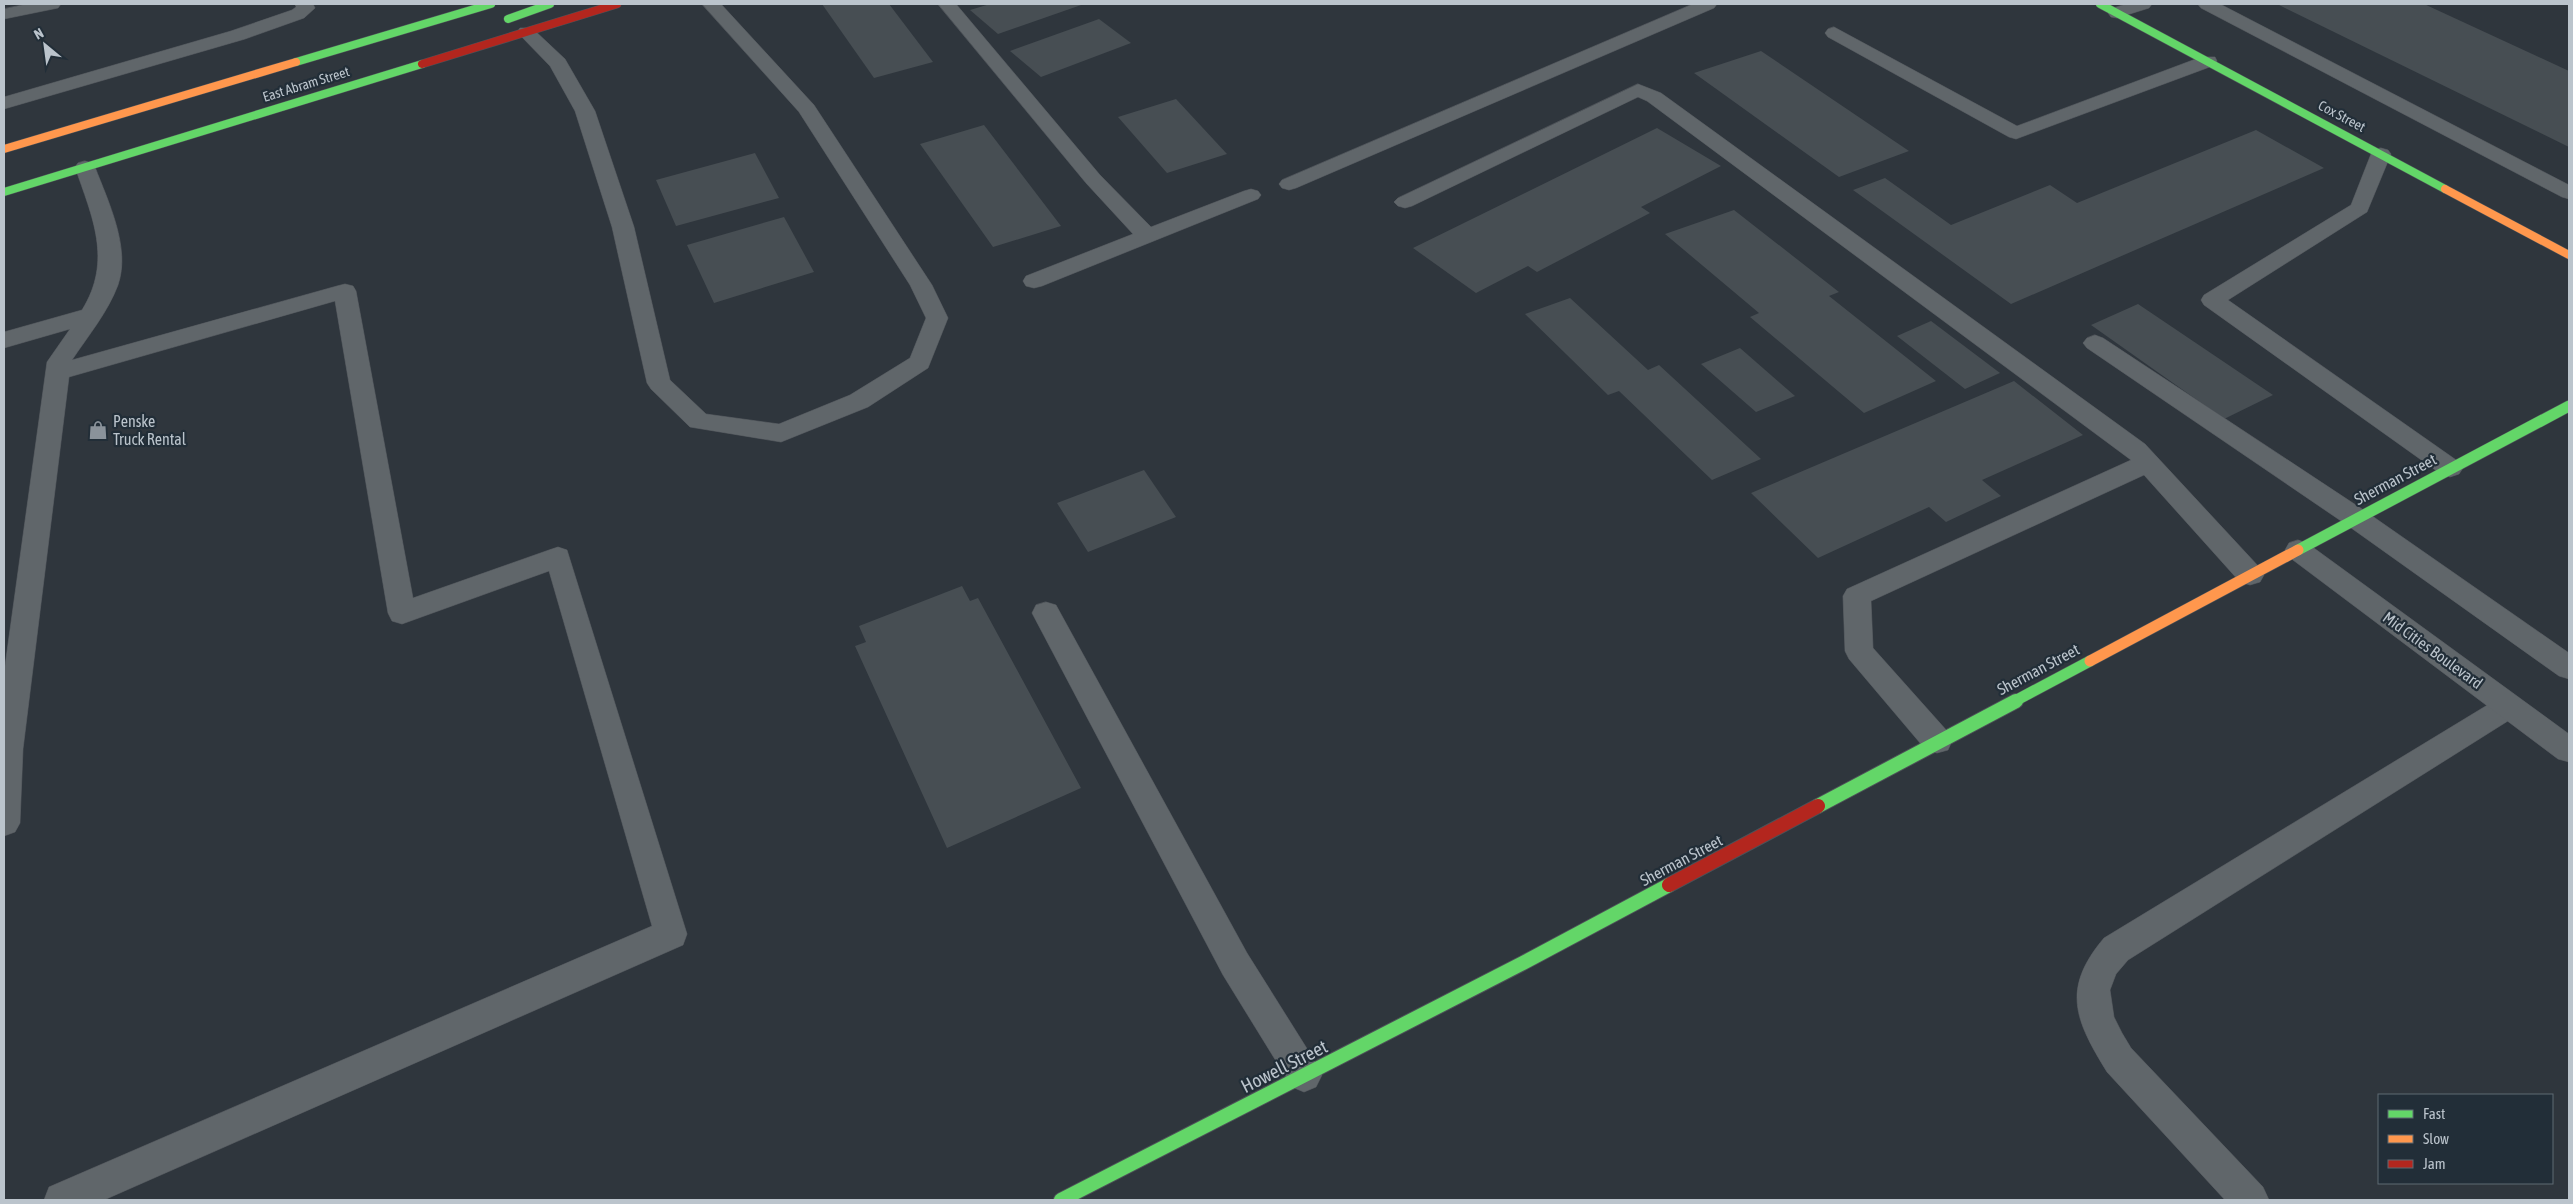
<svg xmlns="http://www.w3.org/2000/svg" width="2573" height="1204" font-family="'Asap Condensed',sans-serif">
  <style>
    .building { fill: #474e53 }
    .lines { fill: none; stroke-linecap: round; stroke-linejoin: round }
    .lane-casing { stroke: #4d5258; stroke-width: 1 }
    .street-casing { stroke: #4d5258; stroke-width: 1 }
    .fast-far2-casing { stroke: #4d5258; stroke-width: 9 }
    .fast-far1-casing { stroke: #4d5258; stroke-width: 12 }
    .fast-casing { stroke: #4d5258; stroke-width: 16 }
    .slow-far1-casing { stroke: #4d5258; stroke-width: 9 }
    .slow-casing { stroke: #4d5258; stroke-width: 12 }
    .jam-far1-casing { stroke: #4d5258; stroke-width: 9 }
    .jam-casing { stroke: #4d5258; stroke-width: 16 }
    .lane { fill: #60666a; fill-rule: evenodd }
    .street { fill: #60666a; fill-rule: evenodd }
    .fast-far2 { stroke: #63d668; stroke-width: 8 }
    .fast-far1 { stroke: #63d668; stroke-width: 11 }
    .fast { stroke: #63d668; stroke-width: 14 }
    .slow-far1 { stroke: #ff974d; stroke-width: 8 }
    .slow { stroke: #ff974d; stroke-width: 11 }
    .jam-far1 { stroke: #b3261e; stroke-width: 8 }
    .jam { stroke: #b3261e; stroke-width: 14 }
    .labels { text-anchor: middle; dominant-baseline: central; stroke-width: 4.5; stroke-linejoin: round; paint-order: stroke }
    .far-street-label { font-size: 14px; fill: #bbc4cc; stroke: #222e38 }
    .poi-label { font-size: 16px; fill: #bbc4cc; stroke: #222e38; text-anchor: start }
    .street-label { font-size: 16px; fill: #bbc4cc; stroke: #222e38 }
    .near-street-label { font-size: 19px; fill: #bbc4cc; stroke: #222e38 }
  </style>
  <rect width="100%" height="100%" fill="#2f363d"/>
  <!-- building -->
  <g class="building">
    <path d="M822,4H889L933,62L874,78Z"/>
    <path d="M990,4H1084L998,34L970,10Z"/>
    <path d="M2277,4H2424L2569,71V147Z"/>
    <path d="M1099,19L1131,43L1041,77L1010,51Z"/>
    <path d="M1761,51L1909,151L1839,177L1694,73Z"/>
    <path d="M1176,99L1227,154L1167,173L1118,117Z"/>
    <path d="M984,125L1061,226L993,247L920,144Z"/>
    <path d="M1657,128L1721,166L1641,207L1650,213L1537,272L1528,266L1476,293L1413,248Z"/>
    <path d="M2256,130L2324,168L2011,304L1853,190L1885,178L1951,225L2050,185L2077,203Z"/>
    <path d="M755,153L779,198L676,226L656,180Z"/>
    <path d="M1734,210L1839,292L1829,296L1936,381L1864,413L1750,317L1759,313L1665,234Z"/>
    <path d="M784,217L814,272L714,303L687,245Z"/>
    <path d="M1570,298L1648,370L1659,365L1761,459L1712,480L1619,391L1608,395L1525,314Z"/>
    <path d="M2138,304L2273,395L2224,419L2091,325Z"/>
    <path d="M1931,321L2000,373L1965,389L1897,336Z"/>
    <path d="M1740,348L1795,396L1756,412L1701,364Z"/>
    <path d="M2014,381L2083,435L1982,480L2001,496L1946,522L1929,507L1818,558L1751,493Z"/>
    <path d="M1144,470L1176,517L1088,552L1057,503Z"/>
    <path d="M962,586L970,601L978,598L1081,788L947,848L855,646L866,642L859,626Z"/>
  </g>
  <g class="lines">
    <!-- lane casing -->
    <g class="lane-casing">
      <g id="lane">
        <path d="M27,4H61L58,8L4,19V9Z"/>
        <path d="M295,4H313L315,8L304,18L245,39L4,109V97L231,31L292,10L296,7Z"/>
        <path d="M702,4H721L814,105L932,285L948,318L928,368L868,407L781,442L690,427L651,389L647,383L612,227L575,111L550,66L517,32L520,28H532L565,59L595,111L634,227L670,380L706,414L779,424L850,395L910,358L926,318L910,285L799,112Z"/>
        <path d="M938,4H956L1100,175L1151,227L1244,191L1251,189L1258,191L1261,195L1258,199L1042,286L1034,288L1026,286L1023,281L1026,276L1133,234L1086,183Z"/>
        <path d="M2126,4H2152L2149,8L2117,18L2111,17L2108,13L2111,9Z"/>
        <path d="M2198,4H2220L2569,185V199L2562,197L2201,8Z"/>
        <path d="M1834,27L2017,126L2201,57H2215L2217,61L2215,65L2016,139L2009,137L1828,37L1825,33L1828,29Z"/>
        <path d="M1638,84L1661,93L2145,444L2260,568L2264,575L2260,582L2250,585L2240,582L2144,475L1871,601L1873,648L1948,732L1952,741L1948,750L1937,753L1926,750L1849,659L1845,651L1843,596L1847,589L2131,460L1647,101L1638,97L1412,206L1405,208L1398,206L1394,202L1398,198Z"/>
        <path d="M2381,148L2388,150L2391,154L2367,212L2228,300L2459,462L2463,468L2459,474L2450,477L2441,474L2204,305L2201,300L2204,295L2351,205L2371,154L2374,150Z"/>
        <path d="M85,161L92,163L95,167C108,201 131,248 118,285C108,312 88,336 72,360L337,286L345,284L353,286L356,291L413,598L549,550L558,547L567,550L687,934L683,945L104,1200H44L49,1187L652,926L549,571L402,624L392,621L388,613L335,301L69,377L23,749L20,823L15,832L4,836V673L47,362L70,329L4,348V332L82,310C113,260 92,217 75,167L78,163Z"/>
        <path d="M2095,335L2103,338L2365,511L2369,518L2365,525L2356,528L2347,525L2087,348L2083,343L2087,338Z"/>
        <path d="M1046,602L1056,605L1247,953L1316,1063L1322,1075L1316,1087L1304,1092L1292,1087L1223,975L1032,613L1036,605Z"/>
        <path d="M2509,694L2519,698L2524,706L2519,714L2128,960L2116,974L2110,990L2114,1017L2122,1033L2131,1048L2263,1187L2269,1200H2225L2107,1072C2075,1020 2061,989 2104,938L2499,698Z"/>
      </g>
    </g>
    <!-- street casing -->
    <g class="street-casing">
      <g id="street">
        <path d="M1693,4H1717L1714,8L1296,188L1289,190L1282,188L1279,184L1282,180Z"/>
        <path d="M2356,508L2365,511L2569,653V679L2559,676L2347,525L2343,518L2347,511Z"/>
        <path d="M2298,540L2307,543L2569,734V762L2558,759L2289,557L2285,550L2289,543Z"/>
      </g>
    </g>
    <!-- fast-far2 casing -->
    <g class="fast-far2-casing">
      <g id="fast-far2">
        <path d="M2100,4L2445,189"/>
        <path d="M508,19L550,4"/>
        <path d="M296,62L491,4"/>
        <path d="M4,192L422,64"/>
      </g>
    </g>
    <!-- fast-far1 casing -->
    <g class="fast-far1-casing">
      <g id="fast-far1">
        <path d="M2298,550L2569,406"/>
        <path d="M2013,702L2090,661"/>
      </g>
    </g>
    <!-- fast casing -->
    <g class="fast-casing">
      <g id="fast">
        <path d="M1818,806L2016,701"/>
        <path d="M1061,1200L1523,963L1669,885"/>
      </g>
    </g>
    <!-- slow-far1 casing -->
    <g class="slow-far1-casing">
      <g id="slow-far1">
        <path d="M4,149L296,62"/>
        <path d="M2445,189L2569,255"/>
      </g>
    </g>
    <!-- slow casing -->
    <g class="slow-casing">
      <path id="slow" d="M2090,661L2298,550"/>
    </g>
    <!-- jam-far1 casing -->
    <g class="jam-far1-casing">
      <path id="jam-far1" d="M422,64L617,4"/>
    </g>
    <!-- jam casing -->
    <g class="jam-casing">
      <path id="jam" d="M1669,885L1818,806"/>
    </g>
    <!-- lane -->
    <use href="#lane" class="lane"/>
    <!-- street -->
    <use href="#street" class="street"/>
    <!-- fast-far2 -->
    <use href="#fast-far2" class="fast-far2"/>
    <!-- fast-far1 -->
    <use href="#fast-far1" class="fast-far1"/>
    <!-- fast -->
    <use href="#fast" class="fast"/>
    <!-- slow-far1 -->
    <use href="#slow-far1" class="slow-far1"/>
    <!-- slow -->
    <use href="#slow" class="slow"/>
    <!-- jam-far1 -->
    <use href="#jam-far1" class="jam-far1"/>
    <!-- jam -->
    <use href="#jam" class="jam"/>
  </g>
  <!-- icons -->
  <defs>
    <g id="shop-bare" transform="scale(1.5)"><path d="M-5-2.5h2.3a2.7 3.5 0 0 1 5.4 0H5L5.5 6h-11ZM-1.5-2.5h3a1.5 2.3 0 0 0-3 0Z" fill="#8a929a" stroke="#222e38" stroke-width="2.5" paint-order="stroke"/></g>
  </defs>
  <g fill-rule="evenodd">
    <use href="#shop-bare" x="98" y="430"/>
  </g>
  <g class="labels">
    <!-- far-street labels -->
    <g class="far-street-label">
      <text transform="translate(306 84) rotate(-17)">East Abram Street</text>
      <text transform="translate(2342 116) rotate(28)">Cox Street</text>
    </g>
    <!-- poi labels -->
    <g class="poi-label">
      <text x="113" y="421">Penske<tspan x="113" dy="18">Truck Rental</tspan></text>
    </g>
    <!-- street labels -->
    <g class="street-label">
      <text transform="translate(2395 479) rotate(-28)">Sherman Street</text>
      <text transform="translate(2433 650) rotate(36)">Mid Cities Boulevard</text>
      <text transform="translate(2038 669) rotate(-28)">Sherman Street</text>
      <text transform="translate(1681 860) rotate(-28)">Sherman Street</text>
    </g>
    <!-- near-street labels -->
    <g class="near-street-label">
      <text transform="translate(1284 1066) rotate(-27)">Howell Street</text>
    </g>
  </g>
  <!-- border -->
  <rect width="2573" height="1204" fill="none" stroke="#bbc4cc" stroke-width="10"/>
  <!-- legend -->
  <rect x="2378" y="1094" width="175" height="90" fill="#222e38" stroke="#5f6a73"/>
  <rect x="2388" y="1110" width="25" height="8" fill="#63d668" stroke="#5f6a73"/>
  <text x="2423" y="1119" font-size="15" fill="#bbc4cc">Fast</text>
  <rect x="2388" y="1135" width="25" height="8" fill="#ff974d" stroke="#5f6a73"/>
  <text x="2423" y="1144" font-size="15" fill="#bbc4cc">Slow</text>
  <rect x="2388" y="1160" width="25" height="8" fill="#b3261e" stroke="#5f6a73"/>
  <text x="2423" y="1169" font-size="15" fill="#bbc4cc">Jam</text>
  <!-- north arrow -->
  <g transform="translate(45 45) rotate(331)" stroke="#222e38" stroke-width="4" paint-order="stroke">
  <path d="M0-4L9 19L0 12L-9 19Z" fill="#bbc4cc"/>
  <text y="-8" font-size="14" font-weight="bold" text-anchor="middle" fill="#bbc4cc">N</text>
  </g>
</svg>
